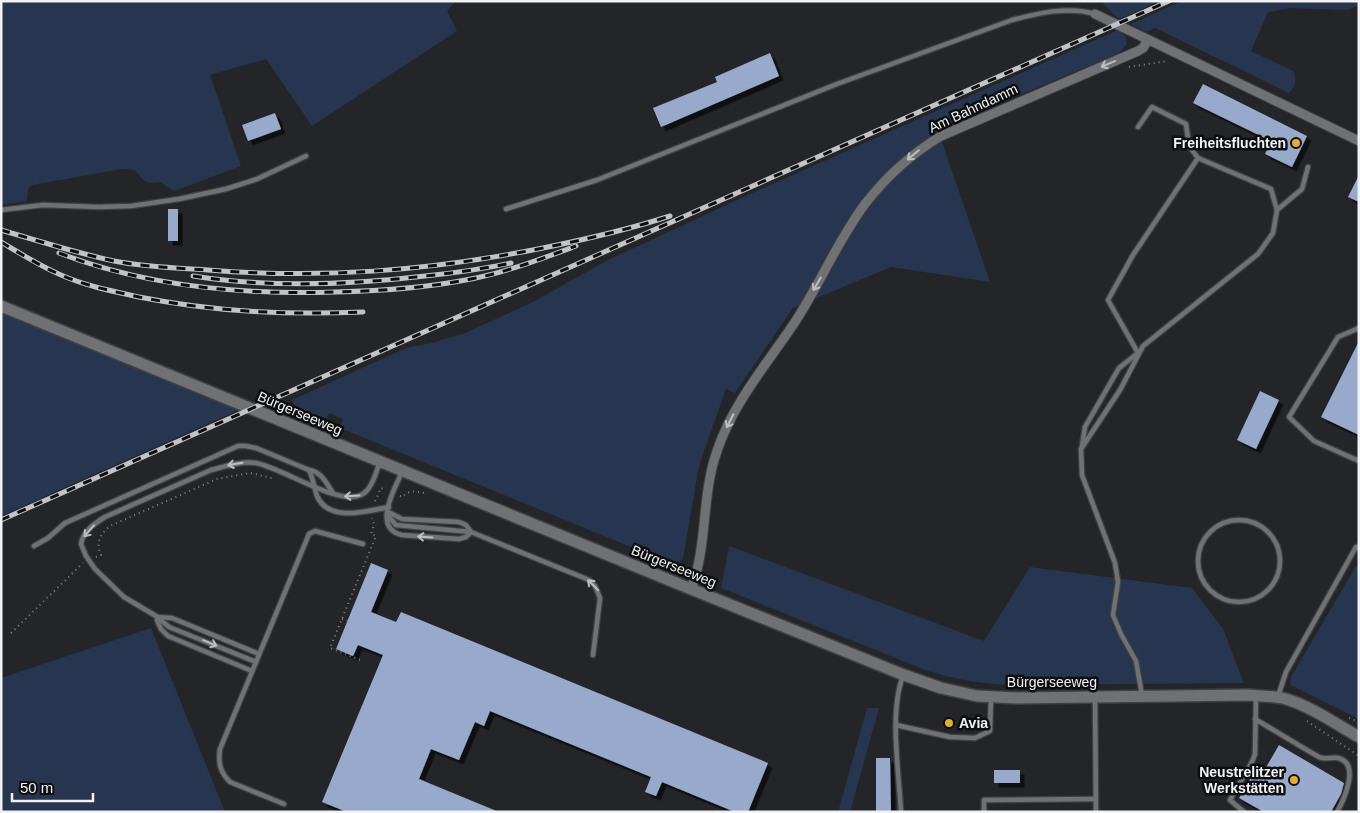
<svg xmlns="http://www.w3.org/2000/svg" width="1360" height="813" font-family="Arial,sans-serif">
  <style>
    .green { fill: #283550 }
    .building { fill: #99a9cc; filter: url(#shadow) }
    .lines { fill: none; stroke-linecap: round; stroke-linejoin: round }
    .service-casing { stroke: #3f4043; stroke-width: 7 }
    .minor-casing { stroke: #3f4043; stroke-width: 11 }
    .tertiary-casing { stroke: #3f4043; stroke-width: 14 }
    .path { stroke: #818386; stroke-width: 2; stroke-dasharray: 1 4; stroke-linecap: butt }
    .service { stroke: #6f7175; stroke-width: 4.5 }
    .minor { stroke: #6f7175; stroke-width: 9 }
    .tertiary { stroke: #6f7175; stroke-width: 11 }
    .rail-casing { stroke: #c2c3c6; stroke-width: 5 }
    .rail { stroke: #0d0e10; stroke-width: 3; stroke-dasharray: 9; stroke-linecap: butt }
    .oneway { stroke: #bdbec2 }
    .poi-dot { fill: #e2af34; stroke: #0d0e10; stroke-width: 2 }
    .labels { text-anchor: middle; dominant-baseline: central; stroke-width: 5; stroke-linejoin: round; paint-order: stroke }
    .street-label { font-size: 14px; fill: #f1f2f5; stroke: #0d0e10 }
    .poi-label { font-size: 14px; font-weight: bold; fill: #f1f2f5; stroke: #0d0e10; text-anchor: end }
  </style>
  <defs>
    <filter id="shadow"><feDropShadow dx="4.5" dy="4.5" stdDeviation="0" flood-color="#0009"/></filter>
  </defs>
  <rect width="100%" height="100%" fill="#232528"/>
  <!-- green -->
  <g class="green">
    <path d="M1,1H456L447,11L457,31L312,126L266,59L210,75L241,166L174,191L160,182C145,185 144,181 135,170L122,169L32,185L28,189L27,201L1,205Z"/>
    <path d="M1101,1H1159L1120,19L1113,14Z"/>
    <path d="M1182,1H1359V5L1347,10L1290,8L1268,12L1251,51L1293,71C1297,80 1296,86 1289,93L1155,28L1146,32L1131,24Z"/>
    <path d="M1118,30L1126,37L1127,44L1118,54L952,123L938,130L990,282L891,267L793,308L735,393L726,389L699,466L683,559L675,565L340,428L343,419L329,413L324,425L286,409L294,405L292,400L406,348L432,343L465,333L533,302L606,261L748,195Z"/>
    <path d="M1,312L239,410L1,516Z"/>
    <path d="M729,546L984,641L1030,567L1192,588L1223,629L1244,683L1009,685C981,684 955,679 928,671L721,588Z"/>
    <path d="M1356,566L1359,567V719L1290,685L1291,677Z"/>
    <path d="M151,628L225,812H1V678Z"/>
    <path d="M867,708H879L850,812H838Z"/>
  </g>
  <!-- building -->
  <g class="building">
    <path d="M770,53L779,76L661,127L653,108L717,82L715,77Z"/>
    <path d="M1203,84L1307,136L1292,167L1265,154L1271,141L1193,103Z"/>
    <path d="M275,113L281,129L248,141L242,125Z"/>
    <path d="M1359,175V202L1348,197Z"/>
    <rect x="168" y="209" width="10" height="32"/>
    <path d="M1359,341V435L1321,417Z"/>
    <path d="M1260,391L1279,400L1256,449L1237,440Z"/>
    <path d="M371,563L388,570L371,612L396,622L401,612L768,763L748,812H735L662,782L656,796L645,792L651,777L490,711L484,726L475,722L459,760L431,749L419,779L499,812H347L322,802L383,655L358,645L353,656L336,649Z"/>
    <path d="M1279,745L1344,783L1341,794L1331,812H1264L1239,798L1254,772L1261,776Z"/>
    <path d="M876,758H890L891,812H876Z"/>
    <rect x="994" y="770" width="26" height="13"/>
  </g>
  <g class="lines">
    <!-- service casing -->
    <g class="service-casing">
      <g id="service">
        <path d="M1138,127L1152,107L1186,124L1189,146L1198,158L1271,189L1277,210L1273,233L1258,254L1143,346L1120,390L1081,449L1082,475L1115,563L1118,582L1113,615L1121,634L1136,661L1142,695"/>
        <path d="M506,209L597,180L837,84L1012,20C1039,13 1068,6 1095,14"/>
        <path d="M1,210L43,205L99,207L131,206L179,199L226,189L257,179L306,156"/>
        <path d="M1277,210L1302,189L1308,167"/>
        <path d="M1359,328L1338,337L1289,417L1314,441L1359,461"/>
        <path d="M1082,446L1085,427L1119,368L1138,353L1108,300L1133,255L1198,158"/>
        <path d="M309,470C313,478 314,487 317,496C329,523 367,511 389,507"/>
        <path d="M402,472C394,490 372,528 402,535L459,539L466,537L471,532"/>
        <path d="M388,512L390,518L396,525L471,532L589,580L595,586L600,598L593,655"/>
        <path d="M388,512L402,519L459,522L466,525L471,532"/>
        <circle cx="1239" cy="561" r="41"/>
        <path d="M34,546L48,538L65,523L238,446H246L256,448L309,470C322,472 326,483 333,493"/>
        <path d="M157,617L172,618L259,654"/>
        <path d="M157,620L161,629L168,636L252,671"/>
        <path d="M256,662L169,627L156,616L124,597L95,569L86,556L81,544C83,531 94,524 105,517L211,470C226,466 241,461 256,463C283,468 338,506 361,495C372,490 376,472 380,462"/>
        <path d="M1278,696L1286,672L1356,547L1359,548"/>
        <path d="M1095,698L1096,812"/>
        <path d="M1255,719C1277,732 1298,745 1319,757C1325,760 1331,757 1338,758C1360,763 1345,798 1337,812"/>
        <path d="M896,725L950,737L975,738L990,731L991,697"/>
        <path d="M284,804L230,782C220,772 218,763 220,749L309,534L315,531L363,544"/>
        <path d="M901,812C899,773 889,712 903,676"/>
        <path d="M984,812V800L1095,799"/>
        <path d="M1244,812L1230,800L1252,762L1255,754L1256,697"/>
      </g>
    </g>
    <!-- minor casing -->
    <g class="minor-casing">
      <g id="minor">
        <path d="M1095,14L1359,141"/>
        <path d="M691,589C708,546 701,496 717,451C733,403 767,364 795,322C820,284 838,240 865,204C886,177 911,154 941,136L1138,51L1143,48L1148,40"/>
      </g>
    </g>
    <!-- tertiary casing -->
    <g class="tertiary-casing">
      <path id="tertiary" d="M1,306L691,589L904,675L941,688L977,696L1016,698L1248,695C1260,696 1274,696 1286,699C1312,707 1336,724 1359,737"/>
    </g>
    <!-- path -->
    <g class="path">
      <path d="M1129,67L1168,61"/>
      <path d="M400,496L403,497C408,489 417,492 425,493"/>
      <path d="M375,501L381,488L386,490"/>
      <path d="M96,557L101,555C95,542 101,532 112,525L217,479L250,473L272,478"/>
      <path d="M707,574V579L711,585"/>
      <path d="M342,619L348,621"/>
      <path d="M11,633L83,563"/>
      <path d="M360,660L330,648L376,536L371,534L374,525L372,518"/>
      <path d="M1349,718L1359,722"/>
      <path d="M1307,721L1359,756"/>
    </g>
    <!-- service -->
    <use href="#service" class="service"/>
    <!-- minor -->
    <use href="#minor" class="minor"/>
    <!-- tertiary -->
    <use href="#tertiary" class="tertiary"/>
    <!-- rail casing -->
    <g class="rail-casing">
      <g id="rail">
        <path d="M1,230C39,241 76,253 114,261C145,267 177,268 208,270C322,279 426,271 538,249C583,240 627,230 670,216"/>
        <path d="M1,242C21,254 40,266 61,275C86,286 112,291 139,297C215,312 286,315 363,312"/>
        <path d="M59,253C147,287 242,295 335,292C381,291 426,288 471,279C507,272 541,259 576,246"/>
        <path d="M193,276C269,288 349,285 425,276C454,273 483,269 511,263"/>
        <path d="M1,520L1169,1"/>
      </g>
    </g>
    <!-- rail -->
    <use href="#rail" class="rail"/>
  </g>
  <!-- one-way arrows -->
  <defs><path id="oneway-shaft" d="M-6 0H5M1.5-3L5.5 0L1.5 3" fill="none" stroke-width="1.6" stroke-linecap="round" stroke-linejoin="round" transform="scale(1.25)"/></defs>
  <g class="oneway">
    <use href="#oneway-shaft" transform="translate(1108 64) rotate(157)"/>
    <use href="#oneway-shaft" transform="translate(913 155) rotate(140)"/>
    <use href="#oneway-shaft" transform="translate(817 284) rotate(120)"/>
    <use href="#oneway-shaft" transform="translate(730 421) rotate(117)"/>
    <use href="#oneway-shaft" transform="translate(235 464) rotate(171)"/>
    <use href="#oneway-shaft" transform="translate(352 496) rotate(177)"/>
    <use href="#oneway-shaft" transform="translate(89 531) rotate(131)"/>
    <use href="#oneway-shaft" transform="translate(425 537) rotate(-176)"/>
    <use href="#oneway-shaft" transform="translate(593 585) rotate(-135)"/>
    <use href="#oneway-shaft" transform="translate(210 643) rotate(22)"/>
  </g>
  <!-- markers -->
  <g class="poi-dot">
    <circle cx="1296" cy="143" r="5"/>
    <circle cx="949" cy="723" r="5"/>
    <circle cx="1294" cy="780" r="5"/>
  </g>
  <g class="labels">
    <!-- street labels -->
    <g class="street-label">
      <text transform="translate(973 108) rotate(-25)">Am Bahndamm</text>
      <text transform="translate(300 413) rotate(23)">Bürgerseeweg</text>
      <text transform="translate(674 566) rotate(22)">Bürgerseeweg</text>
      <text x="1052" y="682">Bürgerseeweg</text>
    </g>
    <!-- poi labels -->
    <g class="poi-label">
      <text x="1286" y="143">Freiheitsfluchten</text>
      <text x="959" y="723" text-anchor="start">Avia</text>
      <text x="1284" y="772">Neustrelitzer<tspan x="1284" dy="16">Werkstätten</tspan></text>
    </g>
  </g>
  <!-- border -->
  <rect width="1360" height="813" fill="none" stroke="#f1f2f5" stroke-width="5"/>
  <!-- scale -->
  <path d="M12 793v8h81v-8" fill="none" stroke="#f1f2f5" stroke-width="2.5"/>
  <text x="20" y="793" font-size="15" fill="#f1f2f5" stroke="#0d0e10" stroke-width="4" paint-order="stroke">50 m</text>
</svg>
